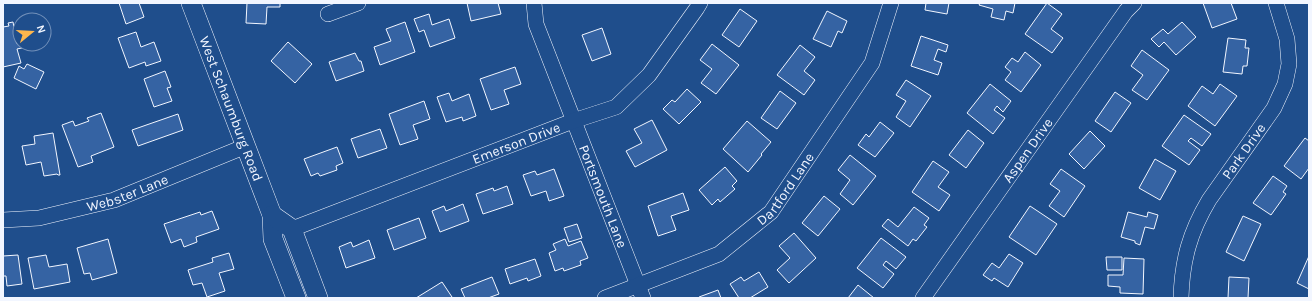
<svg xmlns="http://www.w3.org/2000/svg" width="1312" height="301" font-family="Karla,sans-serif">
  <style>
    .building { fill: #3563a3; stroke: #f2f6ff }
    .lines { fill: none; stroke-linecap: round; stroke-linejoin: round }
    .minor-casing { stroke: #f2f6ff; stroke-width: 16 }
    .major-casing { stroke: #f2f6ff; stroke-width: 20 }
    .minor { stroke: #1f4e8c; stroke-width: 15 }
    .major { stroke: #1f4e8c; stroke-width: 19 }
    .labels { text-anchor: middle; dominant-baseline: central; stroke-width: 3; stroke-linejoin: round; paint-order: stroke }
    .street-label { font-size: 14px; fill: #f2f6ff; stroke: #1f4e8c }
  </style>
  <rect width="100%" height="100%" fill="#1f4e8c"/>
  <!-- building -->
  <g class="building">
    <path d="M119,3H139L144,17L126,24Z"/>
    <path d="M247,3H280V7H267L266,24L246,23Z"/>
    <path d="M467,3H498L501,14L471,21Z"/>
    <path d="M926,3H949L947,14L925,10Z"/>
    <path d="M980,3H1015L1013,13L1006,11L1004,20L991,17L993,9L979,5Z"/>
    <path d="M1047,3L1062,14L1051,29L1063,38L1052,53L1025,34Z"/>
    <path d="M1203,3H1231L1237,19L1212,28Z"/>
    <path d="M740,9L757,21L739,47L722,35Z"/>
    <path d="M827,11L847,21L842,33L838,31L831,47L813,39Z"/>
    <path d="M429,14L432,25L449,19L455,38L430,47L424,30L419,32L414,19Z"/>
    <path d="M13,22L17,44H26V47L17,49L21,63L3,67V27L9,26L8,23Z"/>
    <path d="M405,22L415,52L380,65L374,47L391,41L386,29Z"/>
    <path d="M1182,22L1196,37L1176,55L1164,42L1159,47L1151,39L1163,29L1168,34Z"/>
    <path d="M602,28L611,54L592,61L582,35Z"/>
    <path d="M136,32L141,47L154,42L161,61L146,66L145,62L129,68L118,38Z"/>
    <path d="M921,36L948,45L946,52L938,49L934,60L942,63L938,75L911,66Z"/>
    <path d="M1228,38L1246,40L1245,48H1249L1247,66H1243L1242,74L1223,72Z"/>
    <path d="M288,42L312,64L295,83L271,61Z"/>
    <path d="M712,44L739,65L716,94L701,83L712,69L700,60Z"/>
    <path d="M800,45L815,57L804,71L815,80L804,95L777,75Z"/>
    <path d="M1142,50L1169,70L1147,100L1132,90L1143,75L1131,66Z"/>
    <path d="M1025,52L1041,65L1021,92L1005,80L1011,72L1005,67L1012,58L1018,62Z"/>
    <path d="M355,53L359,61H361L364,71L336,81L329,62Z"/>
    <path d="M27,64L44,72L36,89L14,78L19,66L24,69Z"/>
    <path d="M515,67L521,84L504,90L509,104L491,110L480,79Z"/>
    <path d="M165,71L171,87L167,88L172,101L154,107L144,79Z"/>
    <path d="M906,80L931,96L910,127L896,117L906,101L896,95Z"/>
    <path d="M990,84L1011,101L1003,112L997,106L994,110L1005,118L993,134L967,113Z"/>
    <path d="M1220,84L1237,96L1215,126L1188,106L1202,86L1213,94Z"/>
    <path d="M687,89L701,102L679,124L663,109L672,100L675,102Z"/>
    <path d="M780,91L796,103L777,129L761,118Z"/>
    <path d="M1115,92L1131,103L1111,132L1095,121Z"/>
    <path d="M449,93L452,101L469,94L476,116L463,121L462,117L446,122L437,97Z"/>
    <path d="M424,101L430,119L413,125L418,139L400,145L389,114Z"/>
    <path d="M101,113L114,147L91,156L93,162L78,167L62,125L73,121L75,126L89,121L87,118Z"/>
    <path d="M178,114L183,130L138,146L132,130Z"/>
    <path d="M1184,115L1211,134L1202,146L1191,138L1188,141L1200,150L1189,165L1162,146Z"/>
    <path d="M652,120L667,150L635,167L626,151L642,143L634,129Z"/>
    <path d="M747,121L771,142L761,154L762,155L748,172L723,149Z"/>
    <path d="M880,122L894,133L875,157L858,145L866,134L869,137Z"/>
    <path d="M380,129L387,148L358,158L351,139Z"/>
    <path d="M968,130L984,143L966,168L949,155Z"/>
    <path d="M1090,131L1105,146L1084,169L1069,154Z"/>
    <path d="M53,133L60,175H58L57,174L44,176L41,162L26,165L22,146L35,144L34,136Z"/>
    <path d="M1305,138L1309,141V168L1301,179L1284,166Z"/>
    <path d="M337,147L343,163L336,166L337,170L320,176L318,173L311,176L304,159Z"/>
    <path d="M850,155L876,176L853,205L840,194L850,180L838,170Z"/>
    <path d="M1155,159L1176,171L1160,200L1139,188Z"/>
    <path d="M933,161L949,172L938,187L950,195L939,211L912,192Z"/>
    <path d="M725,167L737,181L732,186L735,189L720,202L718,199L712,205L699,190Z"/>
    <path d="M554,169L564,196L549,201L546,191L531,196L523,175L535,171L537,175Z"/>
    <path d="M1061,169L1085,186L1064,217L1049,206L1060,191L1050,184Z"/>
    <path d="M1273,176L1287,186L1283,192L1286,194L1271,215L1253,203Z"/>
    <path d="M507,186L513,204L483,214L476,194L493,188L494,191Z"/>
    <path d="M683,193L689,210L671,216L676,230L658,236L648,206Z"/>
    <path d="M824,196L840,209L818,236L802,223Z"/>
    <path d="M463,204L469,221L440,232L432,211L444,206L446,211Z"/>
    <path d="M1030,206L1057,224L1036,255L1009,237Z"/>
    <path d="M914,207L929,218L924,225L927,227L916,241L913,239L908,246L882,226L888,219L898,227Z"/>
    <path d="M212,211L219,229L196,237L197,242L184,247L181,239L171,243L164,224L200,212L201,215Z"/>
    <path d="M1128,212L1147,217L1148,212L1158,215L1154,229L1145,227L1140,245L1135,243V241L1121,237Z"/>
    <path d="M1243,216L1261,224L1244,261L1226,252Z"/>
    <path d="M419,218L426,238L394,250L387,230Z"/>
    <path d="M577,224L582,238L569,242L564,228Z"/>
    <path d="M794,233L816,258L789,283L777,270L790,258L779,246Z"/>
    <path d="M881,238L906,257L896,269L886,261L883,265L894,274L883,288L857,268Z"/>
    <path d="M108,239L117,273L92,280L90,273L84,274L77,248Z"/>
    <path d="M565,239L568,246L581,241L588,258L580,261L581,265L564,271L563,268L555,271L549,253L556,250L553,244Z"/>
    <path d="M369,240L375,258L346,268L339,247L351,242L353,247Z"/>
    <path d="M229,253L234,269L219,273L225,291L207,297L202,283L193,285L188,270L213,262L212,258Z"/>
    <path d="M1009,254L1023,263L1008,287L994,278L992,281L983,275L992,263L999,268Z"/>
    <path d="M18,255L22,284L7,286L6,276H3V256Z"/>
    <path d="M46,255L49,267L67,264L70,282L34,289L28,258Z"/>
    <path d="M1309,256V289L1297,283Z"/>
    <path d="M1106,257H1122V270H1107Z"/>
    <path d="M1124,258L1144,259L1143,294L1120,293V287L1108,286V275H1123Z"/>
    <path d="M535,259L541,276L528,281L527,278L510,284L505,269Z"/>
    <path d="M759,272L768,287L750,298H739L730,284L741,277L744,281Z"/>
    <path d="M492,277L499,294L488,298H465L461,289Z"/>
    <path d="M1229,277L1249,278L1248,298H1228Z"/>
    <path d="M442,282L452,297L450,298H416Z"/>
    <path d="M858,285L874,298H848Z"/>
    <path d="M718,290L721,298H700L699,297Z"/>
  </g>
  <g class="lines">
    <!-- minor casing -->
    <g class="minor-casing">
      <g id="minor">
        <path id="s1" d="M534,3L536,24L643,298"/>
        <path d="M328,14L358,3"/>
        <path id="s2" d="M3,220L39,218L114,200L246,146"/>
        <path id="s3" d="M292,229L573,121L616,107L649,75L697,8L700,3"/>
        <path id="s4" d="M605,298L719,254L771,212L872,63L891,3"/>
        <path id="s5" d="M923,298L1126,11L1134,3"/>
        <path id="s6" d="M1181,298C1182,260 1190,232 1209,200L1274,108L1285,84L1289,64L1287,39L1276,3"/>
      </g>
    </g>
    <!-- major casing -->
    <g class="major-casing">
      <g id="major">
        <path id="s7" d="M191,3L272,215L273,239L296,298"/>
        <path d="M272,215L292,229L318,298"/>
      </g>
    </g>
    <!-- minor -->
    <use href="#minor" class="minor"/>
    <!-- major -->
    <use href="#major" class="major"/>
  </g>
  <g class="labels">
    <!-- street labels -->
    <g class="street-label">
      <text stroke="none"><textPath href="#s7" startOffset="113">West Schaumburg Road</textPath></text>
      <text stroke="none"><textPath href="#s3" startOffset="240">Emerson Drive</textPath></text>
      <text stroke="none"><textPath href="#s5" startOffset="181">Aspen Drive</textPath></text>
      <text stroke="none"><textPath href="#s6" startOffset="163">Park Drive</textPath></text>
      <text stroke="none"><textPath href="#s4" startOffset="216">Dartford Lane</textPath></text>
      <text stroke="none"><textPath href="#s2" startOffset="128">Webster Lane</textPath></text>
      <text stroke="none"><textPath href="#s1" startOffset="206">Portsmouth Lane</textPath></text>
    </g>
  </g>
  <!-- border -->
  <rect width="1312" height="301" fill="none" stroke="#f2f6ff" stroke-width="8"/>
  <!-- north arrow -->
  <g transform="translate(32 32) rotate(72)"><circle r="19" fill="#1f4e8c" stroke="#7391ba"/>
  <path d="M0-3L7 15L0 10L-7 15Z" fill="#ffb74d"/>
  <text y="-6" font-size="11" font-weight="bold" text-anchor="middle" fill="#f2f6ff">N</text>
  </g>
</svg>
